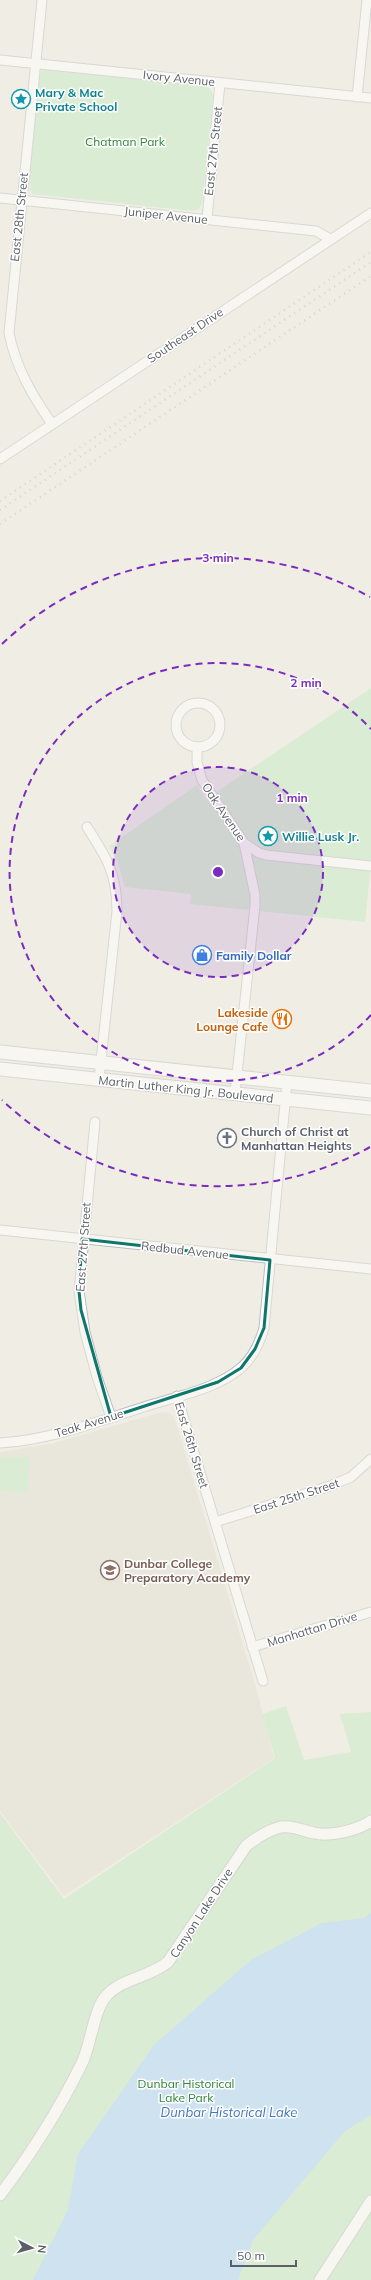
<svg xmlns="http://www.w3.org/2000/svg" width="371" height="2280" font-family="Mulish,sans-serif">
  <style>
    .education { fill: #e0ddd3 }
    .green { fill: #c0e8c2 }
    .water { fill: #a5d2ff }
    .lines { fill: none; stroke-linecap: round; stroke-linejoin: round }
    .minor-casing { stroke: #b9bcc1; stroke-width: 11 }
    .tertiary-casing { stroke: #b9bcc1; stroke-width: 13 }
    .secondary-casing { stroke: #babdc3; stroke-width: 15 }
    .minor { stroke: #fff; stroke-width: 9 }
    .tertiary { stroke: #fff; stroke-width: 11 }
    .secondary { stroke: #fff; stroke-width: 13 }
    .rail { stroke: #b6b7b7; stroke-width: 2.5; stroke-dasharray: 1 5; stroke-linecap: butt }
    .marked { fill: none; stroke: #0f766e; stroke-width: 3; stroke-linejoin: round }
    .ring { fill: none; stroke: #7b2cbf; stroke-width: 2; stroke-dasharray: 7 5 }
    .labels { text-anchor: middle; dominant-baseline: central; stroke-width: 3; stroke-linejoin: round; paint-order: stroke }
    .street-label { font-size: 12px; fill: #5c6066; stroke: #fff }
    .culture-label { font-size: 12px; font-weight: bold; fill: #0d838f; stroke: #fff; text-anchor: start }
    .park-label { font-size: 12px; fill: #308239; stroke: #fff }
    .shop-label { font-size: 12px; font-weight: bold; fill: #366cbe; stroke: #fff; text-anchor: start }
    .food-label { font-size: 12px; font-weight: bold; fill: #c56008; stroke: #fff; text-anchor: end }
    .worship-label { font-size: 12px; font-weight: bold; fill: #5b616d; stroke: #fff; text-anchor: start }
    .education-label { font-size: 12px; font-weight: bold; fill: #785e54; stroke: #fff; text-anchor: start }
    .water-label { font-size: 13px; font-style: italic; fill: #3f76c0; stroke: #fff }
    .centre { fill: #7b2cbf; stroke: #fff; stroke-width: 2 }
    .ring-label { font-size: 12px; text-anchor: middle; font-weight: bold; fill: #7b2cbf; stroke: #fff; stroke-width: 3; stroke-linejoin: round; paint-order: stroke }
  </style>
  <rect width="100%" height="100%" fill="#f0eee4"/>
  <!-- education -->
  <path class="education" d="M162,1412L170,1413L175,1419L256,1688L274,1758L64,1896L0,1811V1452L50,1444Z"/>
  <!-- green -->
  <g class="green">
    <path d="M43,70L204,86L211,89L213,96L202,204L199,209L192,211L32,194C25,184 39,90 40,73Z"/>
    <path d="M371,688V865L365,922L190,904L191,894L125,887L117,860L109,846L197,785L206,799Z"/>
    <path d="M0,1457H29L28,1492L0,1491Z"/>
    <path d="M286,1706L304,1760L351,1752L340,1714L371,1712V2280H0V1813L64,1899L275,1758L262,1714Z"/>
  </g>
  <!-- water -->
  <path class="water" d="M371,1913V2115L345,2131L253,2240L238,2280H33L68,2210L78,2154L154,2045L251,1960L322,1923L364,1918Z"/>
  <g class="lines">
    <!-- minor casing -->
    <g class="minor-casing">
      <g id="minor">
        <path d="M42,0L9,333C16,368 32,395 52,424"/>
        <path d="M0,60L371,98"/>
        <path d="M357,97L367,0"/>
        <path d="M0,198L316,231L330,239"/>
        <path d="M207,219L220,83"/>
        <path d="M0,459L371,213"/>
        <circle cx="198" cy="725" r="22"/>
        <path d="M197,747V762L202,780L244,843L259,853L266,855L371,866"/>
        <path d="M87,827C107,858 117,874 117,911L99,1079"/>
        <path d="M235,1093L255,906V895L244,843"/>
        <path d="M95,1122L79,1291L85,1332L97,1377L111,1417"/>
        <path d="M0,1230L371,1269"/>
        <path d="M177,1396L263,1681"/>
        <path d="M0,1443C51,1440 99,1421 147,1406C178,1396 217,1389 242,1367C253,1357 260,1342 264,1328L287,1082"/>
        <path d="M215,1522L330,1486L351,1477L371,1459"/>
        <path d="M252,1647L371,1612"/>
      </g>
    </g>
    <!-- tertiary casing -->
    <g class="tertiary-casing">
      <g id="tertiary">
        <path d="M0,2195C31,2154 59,2110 82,2063C91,2044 94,2008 107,1995C123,1978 150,1977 168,1962L246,1846C256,1838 268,1830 281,1827C292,1825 304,1831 314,1833C330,1837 358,1830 371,1821"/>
        <path d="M320,2280L371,2201"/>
      </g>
    </g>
    <!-- secondary casing -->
    <g class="secondary-casing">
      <g id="secondary">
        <path d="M0,1052L371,1091"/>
        <path d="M0,1069L371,1108"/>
      </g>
    </g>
    <!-- minor -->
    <use href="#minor" class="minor"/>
    <!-- tertiary -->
    <use href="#tertiary" class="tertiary"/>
    <!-- secondary -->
    <use href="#secondary" class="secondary"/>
    <!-- rail -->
    <g class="rail">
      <path d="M0,501L371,252"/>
      <path d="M0,510L371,262"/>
      <path d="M0,524L371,276"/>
    </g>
  </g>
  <!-- marked area -->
  <path d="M0 0H371V2280H0ZM82,1239L270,1260L264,1328L255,1349L241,1368L218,1382L111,1417L81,1310L79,1291Z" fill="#f0eee4" fill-opacity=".55" fill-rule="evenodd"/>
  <path class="marked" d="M82,1239L270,1260L264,1328L255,1349L241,1368L218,1382L111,1417L81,1310L79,1291Z"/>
  <!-- distance rings -->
  <circle cx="218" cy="872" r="105" fill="#7b2cbf" fill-opacity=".12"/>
  <g class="ring">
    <circle cx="218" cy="872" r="105"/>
    <path d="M371 1015A209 209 0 1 1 371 729"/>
    <path d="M370 1147A314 314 0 0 1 2 1100M2 644A314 314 0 0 1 370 597"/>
  </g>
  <!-- icons -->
  <defs>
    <g id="sight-ring" transform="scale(1)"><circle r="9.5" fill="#fff" stroke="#0f9aa8" stroke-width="1.5"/><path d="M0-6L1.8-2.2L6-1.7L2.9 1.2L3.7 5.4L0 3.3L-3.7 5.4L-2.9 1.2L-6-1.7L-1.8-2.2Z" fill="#0f9aa8"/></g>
    <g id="shop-ring" transform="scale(1)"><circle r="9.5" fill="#fff" stroke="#3f7fe0" stroke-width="1.5"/><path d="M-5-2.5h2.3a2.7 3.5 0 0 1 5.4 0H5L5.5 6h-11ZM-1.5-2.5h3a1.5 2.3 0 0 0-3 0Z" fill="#3f7fe0"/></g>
    <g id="restaurant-ring" transform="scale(1)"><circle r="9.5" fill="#fff" stroke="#e8710a" stroke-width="1.5"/><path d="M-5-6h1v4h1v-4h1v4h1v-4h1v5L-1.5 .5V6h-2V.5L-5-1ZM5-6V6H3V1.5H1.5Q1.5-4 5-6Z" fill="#e8710a"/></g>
    <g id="church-ring" transform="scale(1)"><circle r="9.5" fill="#fff" stroke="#6b7280" stroke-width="1.5"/><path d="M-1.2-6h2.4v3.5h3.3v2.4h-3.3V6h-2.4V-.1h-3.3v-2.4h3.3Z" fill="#6b7280"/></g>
    <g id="school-ring" transform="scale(1)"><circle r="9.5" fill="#fff" stroke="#8d6e63" stroke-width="1.5"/><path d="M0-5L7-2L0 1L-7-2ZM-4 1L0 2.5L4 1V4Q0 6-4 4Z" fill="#8d6e63"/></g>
  </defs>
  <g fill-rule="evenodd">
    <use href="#sight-ring" x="21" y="99"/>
    <use href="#sight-ring" x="268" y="836"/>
    <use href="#shop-ring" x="202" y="955"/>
    <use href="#restaurant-ring" x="282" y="1019"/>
    <use href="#church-ring" x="227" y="1138"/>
    <use href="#school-ring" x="110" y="1570"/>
  </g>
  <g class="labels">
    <!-- street labels -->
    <g class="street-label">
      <text transform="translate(179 78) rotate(6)">Ivory Avenue</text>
      <text transform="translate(213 151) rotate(-84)">East 27th Street</text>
      <text transform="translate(166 215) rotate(6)">Juniper Avenue</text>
      <text transform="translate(19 217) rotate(-84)">East 28th Street</text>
      <text transform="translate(185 335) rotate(-34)">Southeast Drive</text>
      <text transform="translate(224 812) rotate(56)">Oak Avenue</text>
      <text transform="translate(186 1089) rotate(6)">Martin Luther King Jr. Boulevard</text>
      <text transform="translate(83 1247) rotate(-86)">East 27th Street</text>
      <text transform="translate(185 1250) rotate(6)">Redbud Avenue</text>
      <text transform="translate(89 1423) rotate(-17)">Teak Avenue</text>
      <text transform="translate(192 1445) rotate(73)">East 26th Street</text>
      <text transform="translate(296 1496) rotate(-18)">East 25th Street</text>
      <text transform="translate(312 1629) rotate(-17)">Manhattan Drive</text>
      <text transform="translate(201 1913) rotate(-57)">Canyon Lake Drive</text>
    </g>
    <!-- culture labels -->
    <g class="culture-label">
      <text x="35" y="92">Mary &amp; Mac<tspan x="35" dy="14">Private School</tspan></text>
      <text x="282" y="836">Willie Lusk Jr.</text>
    </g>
    <!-- park labels -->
    <g class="park-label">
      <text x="125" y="141">Chatman Park</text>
      <text x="186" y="2083">Dunbar Historical<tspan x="186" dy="14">Lake Park</tspan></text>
    </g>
    <!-- shop labels -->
    <g class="shop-label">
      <text x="216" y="955">Family Dollar</text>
    </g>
    <!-- food labels -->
    <g class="food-label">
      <text x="268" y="1012">Lakeside<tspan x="268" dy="14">Lounge Cafe</tspan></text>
    </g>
    <!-- worship labels -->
    <g class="worship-label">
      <text x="241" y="1131">Church of Christ at<tspan x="241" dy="14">Manhattan Heights</tspan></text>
    </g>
    <!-- education labels -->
    <g class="education-label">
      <text x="124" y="1563">Dunbar College<tspan x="124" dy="14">Preparatory Academy</tspan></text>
    </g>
    <!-- water labels -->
    <g class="water-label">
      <text x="229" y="2112">Dunbar Historical Lake</text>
    </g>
  </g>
  <circle cx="218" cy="872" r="6" class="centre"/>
  <g class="ring-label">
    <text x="218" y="562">3 min</text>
    <text x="306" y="687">2 min</text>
    <text x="292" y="802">1 min</text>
  </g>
  <!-- north arrow -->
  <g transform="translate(32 2248) rotate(96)" stroke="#ffffff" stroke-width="3" paint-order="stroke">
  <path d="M0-3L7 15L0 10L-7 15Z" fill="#5c6066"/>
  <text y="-6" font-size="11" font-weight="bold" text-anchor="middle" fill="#5c6066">N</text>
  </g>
  <!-- scale -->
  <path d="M231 2260v6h65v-6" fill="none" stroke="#5c6066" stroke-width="2"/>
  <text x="237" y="2260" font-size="12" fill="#5c6066" stroke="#ffffff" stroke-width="3" paint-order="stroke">50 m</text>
</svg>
